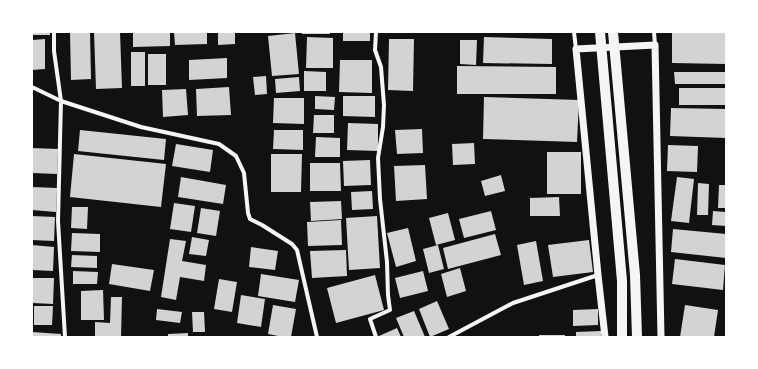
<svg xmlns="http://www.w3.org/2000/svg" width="758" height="369" font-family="'Fira Sans Condensed',sans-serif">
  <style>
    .building { fill: #d3d3d3 }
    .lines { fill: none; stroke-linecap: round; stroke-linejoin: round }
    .minor { stroke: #f5f5f5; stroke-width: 4 }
    .tertiary { stroke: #f5f5f5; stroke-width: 7 }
    .primary { stroke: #f5f5f5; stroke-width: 10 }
  </style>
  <rect width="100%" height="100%" fill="#111"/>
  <!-- building -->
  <g class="building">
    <rect x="32" y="32" width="18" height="3"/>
    <path d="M70,32H90L91,79L71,80Z"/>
    <path d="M94,32H120L122,88L96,89Z"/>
    <path d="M133,32H170V46L133,47Z"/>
    <path d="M174,32H207V44L175,45Z"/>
    <path d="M218,32H235V44L218,45Z"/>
    <rect x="302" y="32" width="28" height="2"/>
    <rect x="343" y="32" width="27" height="9"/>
    <path d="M672,32H726V64L672,63Z"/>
    <path d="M295,33L299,74L272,76L268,36Z"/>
    <path d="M307,37L333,38V68H306Z"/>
    <path d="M484,37L552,39V64L483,63Z"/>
    <path d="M45,39V69L32,70V40Z"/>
    <path d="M389,39H414L413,91L388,90Z"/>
    <path d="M460,40H477L476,65L460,64Z"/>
    <rect x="131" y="52" width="14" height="34"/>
    <rect x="148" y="54" width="18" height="31"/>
    <path d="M227,58V78L189,80V60Z"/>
    <path d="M340,60H372V93L339,92Z"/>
    <path d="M457,66L556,67V94H457Z"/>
    <path d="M304,71L326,72V91H304Z"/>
    <path d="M674,72H726V84H675Z"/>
    <path d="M266,76L267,94L255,95L253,77Z"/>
    <path d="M299,77L300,91L276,93L275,79Z"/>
    <path d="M229,87L231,115L197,116L196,89Z"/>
    <rect x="679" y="88" width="47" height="17"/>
    <path d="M186,89L188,115L163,117L162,90Z"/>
    <path d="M315,96L335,97L334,110L315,109Z"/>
    <path d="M343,96H375V117L343,116Z"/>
    <path d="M484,97L579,100L577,142L483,139Z"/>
    <path d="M274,98H304V124L273,123Z"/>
    <path d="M671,108L726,109V138L670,136Z"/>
    <path d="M314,115H334V133H313Z"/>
    <path d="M348,123L378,124V151L347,150Z"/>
    <path d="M422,129L423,153L397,154L395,130Z"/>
    <path d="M80,130L166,139L164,160L78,151Z"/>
    <path d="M274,130H303V150L273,149Z"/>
    <path d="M316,137L340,138V157H315Z"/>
    <path d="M474,143L475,164L453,165L452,144Z"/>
    <path d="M176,144L213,150L210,172L172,166Z"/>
    <path d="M668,145L698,146L697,172L667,171Z"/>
    <path d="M32,148L58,149L57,174L32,173Z"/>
    <rect x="547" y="152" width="34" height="42"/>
    <path d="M74,154L166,164L161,207L70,197Z"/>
    <path d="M271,154H302L301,192H271Z"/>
    <path d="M370,160L371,185L344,186L343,161Z"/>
    <path d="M310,163H340L341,191H310Z"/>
    <path d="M425,165L427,199L396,201L394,166Z"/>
    <path d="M501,175L505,191L485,196L481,181Z"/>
    <path d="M181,177L226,185L223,204L178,197Z"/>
    <path d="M677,177L694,179L689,223L671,221Z"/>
    <path d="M698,183L709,184L708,215H697Z"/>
    <path d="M719,185H726V208H718Z"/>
    <path d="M32,187L57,188L56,212L32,210Z"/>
    <path d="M372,191L373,209L352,210L351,192Z"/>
    <path d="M559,197L560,216H530V198Z"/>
    <path d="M341,201L342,219L311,221L310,202Z"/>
    <path d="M174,203L195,206L191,232L170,229Z"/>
    <path d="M72,207H88L87,229L71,228Z"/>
    <path d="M201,208L220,211L216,236L197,233Z"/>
    <path d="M491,211L496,230L464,238L459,219Z"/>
    <path d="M713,211L726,212V226L712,225Z"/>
    <path d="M448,213L455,240L436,245L429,218Z"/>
    <path d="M32,216L55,217L54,241L32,240Z"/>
    <path d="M377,216L380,268L349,270L346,218Z"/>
    <path d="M341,220L342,245L308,246L307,222Z"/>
    <path d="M408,228L416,261L396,267L387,233Z"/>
    <path d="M673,229L726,234V258L671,252Z"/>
    <path d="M72,233L100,234V252L71,251Z"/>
    <path d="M495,234L501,255L448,269L443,248Z"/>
    <path d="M192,237L209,240L206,256L189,254Z"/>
    <path d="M170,239L186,241L182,261L206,265L204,281L180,277L176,300L161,297Z"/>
    <path d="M589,240L593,272L553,277L548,245Z"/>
    <path d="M536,241L543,281L524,285L517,245Z"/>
    <path d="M32,245L54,247L53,271L32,270Z"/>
    <path d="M438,245L444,269L429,273L423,249Z"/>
    <path d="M251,247L278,251L275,270L249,267Z"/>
    <path d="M346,250L347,276L312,278L310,251Z"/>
    <path d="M72,255L97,256V268L71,267Z"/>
    <path d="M675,259L725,265L723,290L672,284Z"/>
    <path d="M112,264L154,270L150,291L109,284Z"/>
    <path d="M460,268L466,291L447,297L441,274Z"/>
    <path d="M73,271L98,272L97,284H73Z"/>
    <path d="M423,271L428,291L400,298L395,278Z"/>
    <path d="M261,274L299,280L295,302L258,296Z"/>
    <path d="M375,275L384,310L336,323L327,288Z"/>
    <path d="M33,278H54L53,304L33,303Z"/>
    <path d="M219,279L237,282L232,312L214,309Z"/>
    <path d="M103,290L104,320H81V291Z"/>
    <path d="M241,295L265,299L261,327L237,323Z"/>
    <path d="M111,297H122L121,337L95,336V322L110,323Z"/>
    <path d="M437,301L449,329L430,337L419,309Z"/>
    <path d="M273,305L296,309L291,337H283L268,334Z"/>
    <path d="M685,305L718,310L714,337H680Z"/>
    <path d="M34,306H53L52,325H34Z"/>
    <path d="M157,309L182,312L180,323L156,320Z"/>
    <path d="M598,309V325L573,326V310Z"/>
    <path d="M414,311L425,337H404L396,318Z"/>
    <path d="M192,312H204L205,332H193Z"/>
    <path d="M397,328L401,337H379V336Z"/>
    <path d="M601,331V337H576V332Z"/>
    <path d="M32,332L61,334V337H32Z"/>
    <path d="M188,333V337H168V334Z"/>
    <rect x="539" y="335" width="26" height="2"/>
  </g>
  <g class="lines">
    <!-- minor -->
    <g class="minor">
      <path d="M54,32V51L61,101L58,221L65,337"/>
      <path d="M376,32L375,50L381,67L384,105L383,127L378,158L380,199L387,262L388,295L390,310L370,319L376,337"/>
      <path d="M574,32L576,49"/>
      <path d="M654,32L655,45"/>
      <path d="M32,87L61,101L141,127L219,144L236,156L244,173L248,213L250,219L262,225L292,244L297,250L317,337"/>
      <path d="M449,337L513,303L598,275"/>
    </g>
    <!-- tertiary -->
    <path class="tertiary" d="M605,337L598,275L576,49L655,45L661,337"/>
    <!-- primary -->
    <g class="primary">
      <path d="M600,32L622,281V337"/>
      <path d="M613,32L635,275L637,337"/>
    </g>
  </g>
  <!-- border -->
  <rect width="758" height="369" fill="none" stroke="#ffffff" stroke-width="66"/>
</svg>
